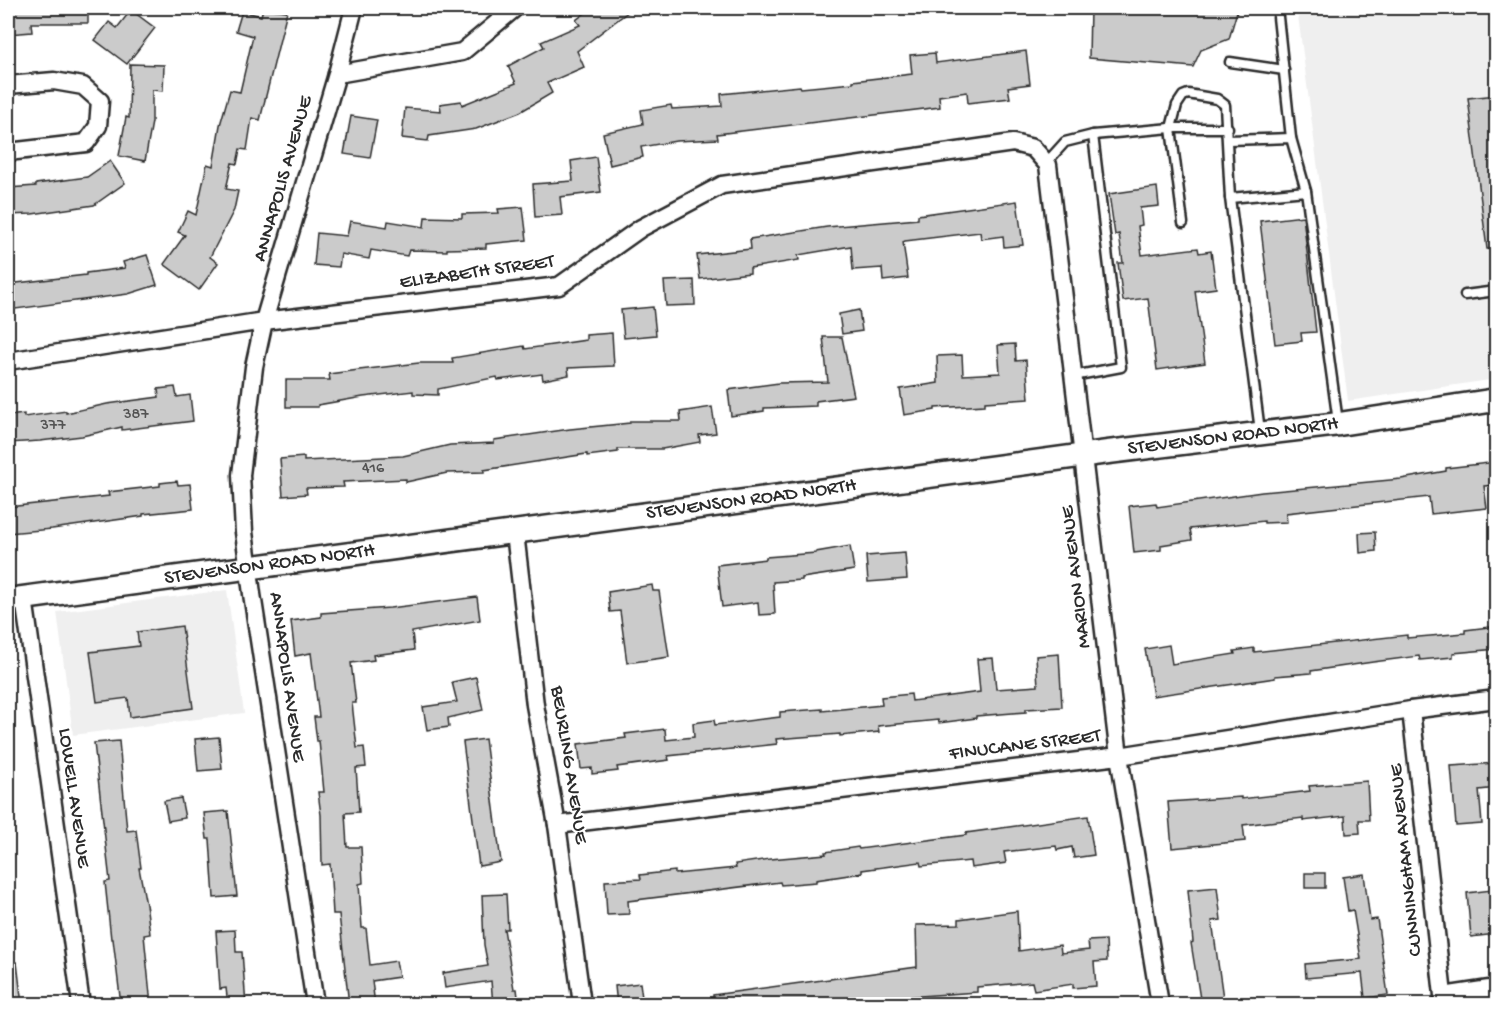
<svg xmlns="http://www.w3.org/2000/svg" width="1504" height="1012" font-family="'Gochi Hand',sans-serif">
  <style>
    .built { fill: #efefef }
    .building { fill: #cbcbcb; stroke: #2b2b2b; stroke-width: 1.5 }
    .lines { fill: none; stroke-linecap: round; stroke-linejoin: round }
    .service-casing { stroke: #2b2b2b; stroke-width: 13 }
    .minor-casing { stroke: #2b2b2b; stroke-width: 21 }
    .secondary-casing { stroke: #2b2b2b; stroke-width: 27 }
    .service { stroke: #fff; stroke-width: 8 }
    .minor { stroke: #fff; stroke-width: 16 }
    .secondary { stroke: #fff; stroke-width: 22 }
    .labels { text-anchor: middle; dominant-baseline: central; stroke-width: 4.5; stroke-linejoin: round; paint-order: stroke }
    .number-label { font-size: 16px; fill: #535353 }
    .street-label { font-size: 20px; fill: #2b2b2b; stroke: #fff }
  </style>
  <rect width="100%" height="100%" fill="#fff"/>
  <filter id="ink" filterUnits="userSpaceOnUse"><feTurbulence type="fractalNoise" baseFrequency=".0167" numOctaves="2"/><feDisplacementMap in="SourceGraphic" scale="12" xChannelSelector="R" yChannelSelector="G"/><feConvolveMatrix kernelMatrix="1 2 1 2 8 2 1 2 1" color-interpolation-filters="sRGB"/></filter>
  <g filter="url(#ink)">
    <!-- built -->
    <g class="built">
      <path d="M1297,8H1496V379L1348,401Z"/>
      <path d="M227,590L244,713L73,735L57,612Z"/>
    </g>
    <!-- building -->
    <g class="building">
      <path d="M8,8H88V23H31L32,32L8,34Z"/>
      <path d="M263,8L287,11L260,120L252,118L247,150L240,149L237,164L232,163L226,189L238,191L234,210L210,257L218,263L199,290L164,264L185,235L178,232L188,211L196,215L207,164L213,166L220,125L230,90L240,92L253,36L236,31L242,11L261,16Z"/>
      <path d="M592,8H633L577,51L584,67L547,83L552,93L520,112L476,129L429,136L428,141L402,138L405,108L441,111L440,104L461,101L462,105L516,83L508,66L544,47L541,42L580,25L576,20Z"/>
      <path d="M1090,8H1238L1229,39L1201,50L1193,67L1089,58Z"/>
      <path d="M131,10L155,28L127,64L95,40L109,22L117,28Z"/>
      <path d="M1026,51L1030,84L1008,87L1010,98L968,103L967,92L939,96L940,107L717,134L718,139L676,141L641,147L643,157L610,165L603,133L643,124L641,110L671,105L672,109L722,106L721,94L800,86L801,88L853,83V81L912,74L910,55L935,53L936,63Z"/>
      <path d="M130,64L164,65L163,91L152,90V122L145,161L119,156L126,117L129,118Z"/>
      <path d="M1497,95V249H1487L1468,98Z"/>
      <path d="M351,116L377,120L370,158L344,154Z"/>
      <path d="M596,157L601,192L560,197L562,215L535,217L533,184L573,181L571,161Z"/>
      <path d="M110,161L125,183L94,205L32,214L8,215V188L36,186V184L87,177Z"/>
      <path d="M1157,187L1159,206L1140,208L1142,225L1138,226L1142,255L1198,248L1199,253L1211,251L1216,288L1195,291L1205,363L1157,370L1148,298L1123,301L1118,263H1123L1119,234L1115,235L1109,194Z"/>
      <path d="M1017,201L1023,245L1004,247L1003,236L981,239L980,232L905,241L903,242L908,278L883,281L882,268L853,270L851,246L798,255L799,260L750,268V273L700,279L697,255L751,249L750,239L827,227L918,219V215Z"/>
      <path d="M523,207L527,240L486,244V248L447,249V251L409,250L407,256L371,250L369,259L341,254L339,267L314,265L317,233L347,236L350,221L387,227L388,221L424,227L425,217L462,218V214L499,213L498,209Z"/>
      <path d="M1303,216L1316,332L1301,333L1302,341L1275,344L1260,221Z"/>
      <path d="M147,255L157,285L128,294L8,310V284L86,275V273L125,268L123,262Z"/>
      <path d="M694,280L695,305L666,306L664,281Z"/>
      <path d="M653,307L656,335L624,338L621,310Z"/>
      <path d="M859,310L862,331L842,334L839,314Z"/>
      <path d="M612,333L614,366L568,368L569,375L543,380L542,374L498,380L497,377L438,389V395L413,394V391L363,397L318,405V407H286V380H330L329,374L359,370L419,363H453L452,358L524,346L525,349L586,340V335Z"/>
      <path d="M823,337H842L854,396L816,401V406L764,408V411L731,416L728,390L779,383L828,382Z"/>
      <path d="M1015,344L1016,361L1026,360L1029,399L985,402V405L935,408V410L904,415L900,389L938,383L937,356L962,355L963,375L1000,373L998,345Z"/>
      <path d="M175,387L177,397L190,395L193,421L122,430V427L82,436L40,441L8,443V416L24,414V417L66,411V413L107,404L159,397L158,389Z"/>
      <path d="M712,407L716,433L699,435L700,442L662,449H618V452L587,456V454L484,470V472L447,473L406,482V479L343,482L344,487L306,488L307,494L283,496L280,459L304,457V461L403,456L450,445L494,443V440L570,429L630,423V421H681L680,412Z"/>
      <path d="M1497,462V485L1484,486L1487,508L1431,514L1429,497L1286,513L1287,522L1264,523V521L1190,529L1192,540L1161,545V550L1134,553L1129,506L1156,503L1157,507L1262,492L1401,479L1446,471V468Z"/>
      <path d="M177,481L178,485L190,484L193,509L143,514V516L52,529L8,533V507L109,496L108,492L160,486V483Z"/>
      <path d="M1375,532L1376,551L1360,553L1359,533Z"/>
      <path d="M850,546L854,570L802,578V580L773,582L775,614L759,615L758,602L722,607L717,565L766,559V557L816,553V552Z"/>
      <path d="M905,553L907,579L868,582L866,556Z"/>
      <path d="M652,585L653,591H659L669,657L627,663L620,611L610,612L608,592Z"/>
      <path d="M477,597L480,620L412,632L414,650L373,655L374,660L351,663L356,703H352L357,748L364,747L366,767L356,768L359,812L345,813L347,847H361L363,883L359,884L362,928H366L370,965L396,961L399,977L372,981L375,1005H349L339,914H333L330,864L322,865L321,815L318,792H324L319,741H317L314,717H319L311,653L295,656L291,621L321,617V613L390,608Z"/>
      <path d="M182,626L193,708L130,717L128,698L97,702L90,652L139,646L137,632Z"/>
      <path d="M1497,626V649L1453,653V657L1420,660L1419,656L1373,662L1311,671V673L1275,676V678L1153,696L1145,649L1169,645L1172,664L1235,654L1234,651L1254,648V652L1407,635V638L1465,633V630Z"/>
      <path d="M1059,654L1062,707L1026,709V712L976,716V718L939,723L938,720L878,726L879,732L840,736V734L776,739L777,744L668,756L669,760L617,767L618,771L592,774V768L581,769L578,744L626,738L625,734L665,729L666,740L694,737L693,723L714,720L715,725L780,717V712L822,709V711L882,705L881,697L911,694L912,701L980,692L977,659L993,658L996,689L1038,686L1036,656Z"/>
      <path d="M476,677L483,710L448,718L449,727L427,730L423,707L457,702L452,682Z"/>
      <path d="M219,737L222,769L198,771L195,739Z"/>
      <path d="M485,739L501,862L479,866L463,742Z"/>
      <path d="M119,741L127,831L136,830L141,868H139L147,910L150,934L144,935L151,1005H121L113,939H111L105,882L110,881L94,743Z"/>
      <path d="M1497,763V788L1479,790L1482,824L1456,826L1451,766Z"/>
      <path d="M1367,781L1369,820H1359L1360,833L1346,834L1345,816L1303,821V818L1243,825L1245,841L1172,848L1168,802L1241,797V799L1310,791L1309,786Z"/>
      <path d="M181,798L185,818L168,821L164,801Z"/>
      <path d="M228,811L237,896L214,898L210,839H207L204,813Z"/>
      <path d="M1088,816L1094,855L1074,858L1072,847L1057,850L1056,846L1004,852L1006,863L971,868L970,861L921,866L920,862L862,870V873L816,880V882L781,885L780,882L628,901L629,914L607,915L605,881L641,879L640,875L675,871V874L736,868L735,864L770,859L826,854L825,852L858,847L859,849L966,835V833Z"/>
      <rect x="1305" y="873" width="20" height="15"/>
      <path d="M1364,874L1370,920L1377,919L1388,995L1365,998L1362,973L1306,978L1305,964L1361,959L1353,910L1348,911L1343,877Z"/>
      <path d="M1217,887L1221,920L1212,921L1224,1005H1201L1191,943L1193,942L1188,890Z"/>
      <path d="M1492,890L1496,934L1471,937L1467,893Z"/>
      <path d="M506,894L508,929H504L514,989H517L519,1005H493L491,981L445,988L443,973L488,966L484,945L482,895Z"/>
      <path d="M1017,911L1019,951L1060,945L1061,953L1089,950L1088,941L1106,940L1107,961L1094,962L1096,986L1073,988V984L1034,990L1032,982L977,987V992L892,998L893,1003L879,1005H713V995L917,967L916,925L959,924V919Z"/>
      <path d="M235,930L236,952H242L246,1005H228L226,988L220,989L216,931Z"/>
      <path d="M17,962L22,1005H8V963Z"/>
      <path d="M640,983L643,1005H617L615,986Z"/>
    </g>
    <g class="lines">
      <!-- service casing -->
      <g class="service-casing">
        <g id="service">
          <path d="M1278,17L1291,138"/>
          <path d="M1230,62L1284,70"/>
          <path d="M1228,140L1291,138L1306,191L1338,422"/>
          <path d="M1046,163L1065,142L1093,135"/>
          <path d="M1230,198L1260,431"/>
          <path d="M1183,223L1171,128L1177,105L1183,96L1188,94L1217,99L1225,105L1230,198L1306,191"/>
          <path d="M1465,295L1496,291"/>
          <path d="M1073,376L1121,367L1093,135L1171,128H1228"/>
        </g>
      </g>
      <!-- minor casing -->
      <g class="minor-casing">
        <g id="minor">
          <path d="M337,74L462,52L515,8"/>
          <path d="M8,85L54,81L83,86L100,101L98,126L86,143L8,152"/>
          <path d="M8,361L264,321L559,286L641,228L722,185L1013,143L1033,148L1048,165L1119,756L1160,1004"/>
          <path d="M515,533L535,705L557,825L582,1004"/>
          <path d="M24,598L81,1004"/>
          <path d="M1411,710L1444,1004"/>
          <path d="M557,825L1119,756L1411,710L1496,699"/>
          <path d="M1443,996L1496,988"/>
          <path d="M315,1004L252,594L244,532L241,475L254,367L264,321L337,74L354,8"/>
        </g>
      </g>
      <!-- secondary casing -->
      <g class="secondary-casing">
        <g id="secondary">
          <path id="s1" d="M8,600L1108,452L1339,424L1496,400"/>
        </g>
      </g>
      <!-- service -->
      <use href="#service" class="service"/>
      <!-- minor -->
      <use href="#minor" class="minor"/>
      <!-- secondary -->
      <use href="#secondary" class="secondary"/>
    </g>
  </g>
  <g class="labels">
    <!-- number labels -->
    <g class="number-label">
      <text x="136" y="415">387</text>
      <text x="53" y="426">377</text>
      <text x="373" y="469">416</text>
    </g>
    <!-- street labels -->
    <g class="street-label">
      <text transform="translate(284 179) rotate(-74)">ANNAPOLIS AVENUE</text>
      <text transform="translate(477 273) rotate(-8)">ELIZABETH STREET</text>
      <text stroke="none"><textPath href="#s1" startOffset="1236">STEVENSON ROAD NORTH</textPath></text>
      <text stroke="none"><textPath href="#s1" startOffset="750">STEVENSON ROAD NORTH</textPath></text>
      <text stroke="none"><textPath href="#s1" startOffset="264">STEVENSON ROAD NORTH</textPath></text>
      <text transform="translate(1077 577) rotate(-97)">MARION AVENUE</text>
      <text transform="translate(286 677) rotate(82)">ANNAPOLIS AVENUE</text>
      <text transform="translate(1025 746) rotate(-7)">FINUCANE STREET</text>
      <text transform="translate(568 765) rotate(81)">BEURLING AVENUE</text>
      <text transform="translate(73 798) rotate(82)">LOWELL AVENUE</text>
      <text transform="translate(1407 860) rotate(-96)">CUNNINGHAM AVENUE</text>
    </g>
  </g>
  <!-- margin -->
  <rect width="1504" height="1012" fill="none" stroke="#fff" stroke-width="30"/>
  <rect x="15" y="15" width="1474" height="982" fill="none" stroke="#2b2b2b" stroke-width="2" filter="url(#ink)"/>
</svg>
